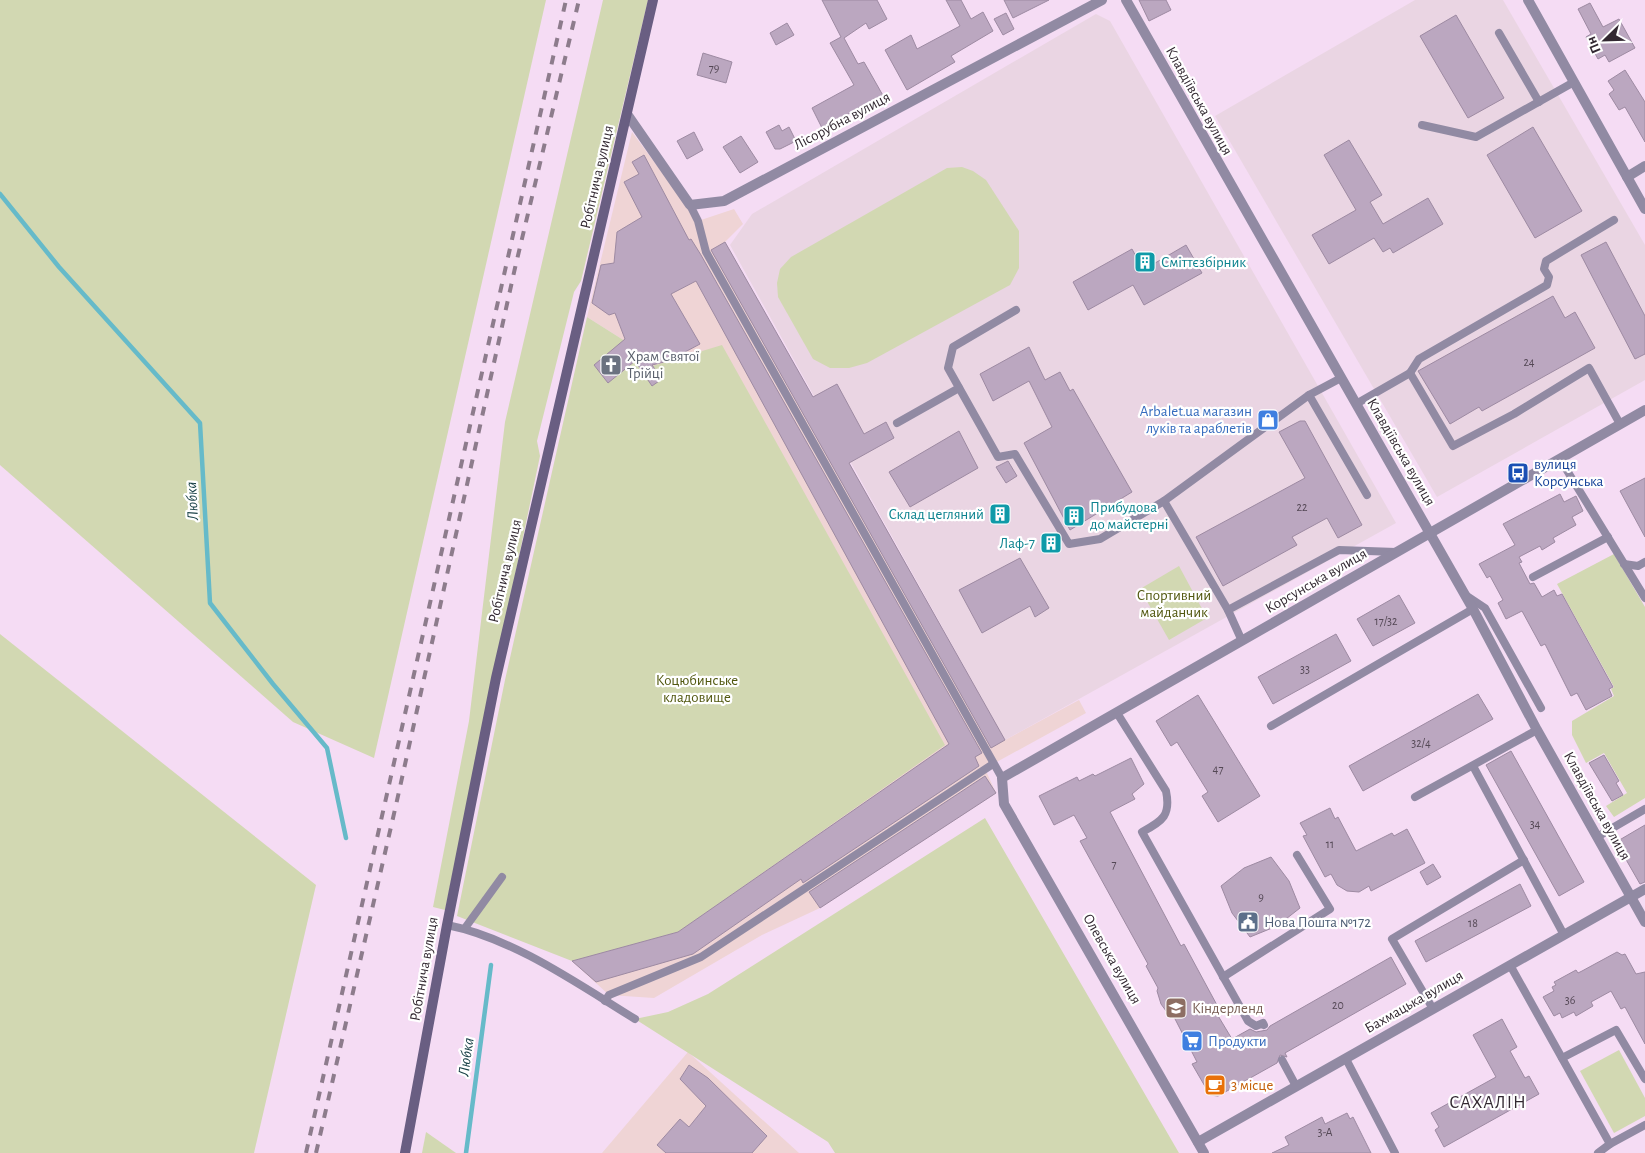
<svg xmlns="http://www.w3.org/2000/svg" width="1645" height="1153" font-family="'Alegreya Sans',sans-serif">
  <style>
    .industrial { fill: #efd4d5 }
    .education { fill: #ead5e3 }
    .green { fill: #d2d8b2 }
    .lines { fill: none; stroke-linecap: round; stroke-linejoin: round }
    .stream { stroke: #66bac9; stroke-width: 4.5 }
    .building { fill: #bba7c0; stroke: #9d8aa2 }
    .lane { stroke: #918aa3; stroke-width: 8 }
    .street { stroke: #918aa3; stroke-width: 10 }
    .secondary { stroke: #695e82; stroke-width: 10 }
    .rail { stroke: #8d7c8c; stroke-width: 4; stroke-dasharray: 9 9; stroke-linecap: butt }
    .labels { text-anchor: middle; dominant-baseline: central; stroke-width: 4.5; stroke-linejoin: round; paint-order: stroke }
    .number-label { font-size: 12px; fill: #544855 }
    .street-label { font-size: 15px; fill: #322831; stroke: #fff }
    .culture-label { font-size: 15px; fill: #0d838f; stroke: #fff; text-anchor: start }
    .worship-label { font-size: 15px; fill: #5b616d; stroke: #fff; text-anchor: start }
    .shop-label { font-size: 15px; fill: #366cbe; stroke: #fff; text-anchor: end }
    .transit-label { font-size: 15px; fill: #164399; stroke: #fff; text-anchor: start }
    .park-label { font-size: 15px; fill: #525810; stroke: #fff }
    .service-label { font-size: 15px; fill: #4e5e75; stroke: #fff; text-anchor: start }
    .education-label { font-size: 15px; fill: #785e54; stroke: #fff; text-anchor: start }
    .food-label { font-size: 15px; fill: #c56008; stroke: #fff; text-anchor: start }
    .water-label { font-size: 16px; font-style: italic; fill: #184046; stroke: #fff }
    .quarter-label { font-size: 18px; letter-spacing: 1px; fill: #322831; stroke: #fff }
  </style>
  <rect width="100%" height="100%" fill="#f5dcf4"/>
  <!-- industrial -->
  <g class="industrial">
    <path d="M632,132L698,221L734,209L743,224L725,242L1005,740L1079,700L1086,713L993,764L986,771L996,793L820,908L762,935L654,998L609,995L572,961L678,932L646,368L625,341L587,317Z"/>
    <path d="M688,1052L799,1153H602Z"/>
  </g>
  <!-- education -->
  <g class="education">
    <path d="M1415,0H1503L1645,245V380L1437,497L1215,116Z"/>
    <path d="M1096,14L1110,21L1396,523L1005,740L730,245L752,214Z"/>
  </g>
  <!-- green -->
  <g class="green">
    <path d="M0,0H546L374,758L293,722L0,465Z"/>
    <path d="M603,0H648L581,281L574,292L537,441L540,456L445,910L433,907L469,721L505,422Z"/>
    <path d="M962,167L973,171L986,180L1019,231V268L1010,285L867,363L849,368H830L813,359L778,297L777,283L780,269L791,257L947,168Z"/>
    <path d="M587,317L625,341L646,368L722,345L945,745L678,932L572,961L457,916L505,680Z"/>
    <path d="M1614,554L1645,607V798L1614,817L1606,806L1627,793L1604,753L1586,763L1572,735V721L1614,696L1611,689L1614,687L1557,584Z"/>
    <path d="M1179,566L1207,618L1169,640L1140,589Z"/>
    <path d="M0,634L316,885L254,1153H0Z"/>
    <path d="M985,818L1179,1153H835L828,1142L635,1019L668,1012L708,994Z"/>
    <path d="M1619,1050L1645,1098V1116L1614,1133L1580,1071Z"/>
    <path d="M426,1132L456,1153H422Z"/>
  </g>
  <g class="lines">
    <!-- stream -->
    <g class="stream">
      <path d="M0,194L59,267L200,423L210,603L273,684L327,748L346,838"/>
      <path d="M466,1153L491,965"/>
    </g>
  </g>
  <!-- building -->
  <g class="building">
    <path d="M822,0H877L887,19L869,29L866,23L844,38L858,64L864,62L885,99L857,115L854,111L822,128L812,108L854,85L830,43L841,37Z"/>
    <path d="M946,0H961L971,19L983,12L993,31L951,56L955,62L907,90L885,50L911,35L917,49L960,26Z"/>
    <path d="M1004,0H1049L1013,18Z"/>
    <path d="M1139,0H1166L1171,10L1149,21Z"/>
    <path d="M1590,3L1603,27L1619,19L1635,48L1609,62L1605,55L1598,59L1586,37L1591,34L1578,9Z"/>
    <path d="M1006,13L1014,29L1003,35L994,19Z"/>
    <path d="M1456,15L1504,98L1468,118L1420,36Z"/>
    <path d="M787,23L794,35L776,45L770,33Z"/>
    <path d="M703,53L732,62L726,83L697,75Z"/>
    <path d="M1625,70L1645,102V142L1625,107L1619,110L1609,94L1614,90L1608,81Z"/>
    <path d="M779,125L782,131L789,127L796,141L780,149H775L766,132Z"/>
    <path d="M1533,127L1582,211L1535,238L1487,155Z"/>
    <path d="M694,132L703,150L687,159L677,141Z"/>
    <path d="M741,136L758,162L740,173L723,147Z"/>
    <path d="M1349,140L1382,195L1370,202L1383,224L1428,198L1443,224L1393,253L1390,248L1383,252L1374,238L1329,264L1312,235L1356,210L1324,155Z"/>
    <path d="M644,155L689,240L691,239L701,255L982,753L975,757L979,766L803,883L801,879L693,954L596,982L572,961L678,932L949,744L696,281L671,294L700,344L668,361L652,365L662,379L652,386L635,361L608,383L594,365L625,339L615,313L609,315L592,303L601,265L614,263L617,232L642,217L624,182L639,174L632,162Z"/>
    <path d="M725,242L813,397L837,384L864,434L886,422L894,438L849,463L1005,740L991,748L711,250Z"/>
    <path d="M1606,242L1645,316V354L1635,359L1581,255Z"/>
    <path d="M1186,245L1202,273L1144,305L1133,285L1088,310L1073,282L1132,249L1139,262L1146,258L1150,266Z"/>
    <path d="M1553,296L1565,318L1575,312L1595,348L1482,411L1479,407L1450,424L1418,371Z"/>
    <path d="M1029,347L1045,380L1060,372L1070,391L1073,389L1132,492L1070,530L1024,443L1052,427L1029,381L993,401L980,374Z"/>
    <path d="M1300,421H1305L1362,525L1338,538L1327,518L1292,537L1297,545L1223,586L1196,537L1305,478L1279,432Z"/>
    <path d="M959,431L978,468L910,507L889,472Z"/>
    <path d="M1008,461L1017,476L1006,483L996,467Z"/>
    <path d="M1645,478V537L1620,491Z"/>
    <path d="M1560,494L1564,502L1576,496L1583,511L1572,517L1576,525L1553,538L1555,542L1542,550L1540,546L1519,557L1522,562L1519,563L1530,584L1534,583L1542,597L1554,590L1557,596L1562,594L1613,687L1609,689L1612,696L1586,710L1577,693L1571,696L1545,644L1541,646L1522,611L1506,619L1498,603L1503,600L1490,576L1487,578L1479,564L1515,545L1503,524Z"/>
    <path d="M1020,558L1049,608L1035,617L1030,606L982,633L959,590Z"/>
    <path d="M1399,595L1415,623L1373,646L1357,619Z"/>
    <path d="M1336,634L1351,661L1273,704L1258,677Z"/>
    <path d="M1478,694L1493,719L1363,791L1349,766Z"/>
    <path d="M1198,695L1260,796L1218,822L1202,796L1208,792L1177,742L1171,746L1156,721Z"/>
    <path d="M1511,751L1584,882L1559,896L1486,765Z"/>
    <path d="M1604,755L1619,781L1616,783L1623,795L1612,801L1589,763Z"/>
    <path d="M1131,758L1144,784L1132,794L1135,799L1110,812L1181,946L1184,944L1218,1007L1214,1009L1232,1039L1250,1029L1256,1032L1267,1030L1270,1026L1391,957L1406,984L1285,1053L1287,1057L1280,1055L1277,1063L1218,1096L1210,1095L1192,1064L1197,1062L1173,1015H1169L1161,1004L1157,991L1158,988L1146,966L1148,964L1080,841L1087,838L1074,815L1054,825L1039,796L1077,777L1079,781L1093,774L1095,776Z"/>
    <path d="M985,776L996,793L820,908L809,892Z"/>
    <path d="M1330,808L1335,819L1338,817L1356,851L1392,833L1394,836L1407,829L1425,863L1371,891L1369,886L1359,892L1347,891L1337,885L1331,874L1325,877L1303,836L1307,835L1300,823Z"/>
    <path d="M1645,825V882L1640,884L1616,842Z"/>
    <path d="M1271,857L1289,881L1300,908L1277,926L1250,937L1232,913L1221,886L1244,868Z"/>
    <path d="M1433,864L1441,877L1427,885L1420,872Z"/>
    <path d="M1520,884L1531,906L1426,962L1415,941Z"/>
    <path d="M1617,952L1622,955L1625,954L1636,974L1645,972V1044L1625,1007L1621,1009L1611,991L1591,1002L1593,1006L1576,1016L1574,1012L1562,1018L1560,1013L1554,1016L1543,997L1554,991L1552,987L1556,985L1554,982L1576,970L1578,973L1582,971Z"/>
    <path d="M1502,1019L1517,1047L1510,1051L1525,1078L1529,1076L1539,1094L1444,1147L1435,1130L1439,1127L1431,1113L1496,1077L1473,1035Z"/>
    <path d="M689,1065L708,1078L767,1136L752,1153H666L657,1145L680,1119L689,1127L706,1106L680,1079Z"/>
    <path d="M1347,1113L1350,1119L1353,1117L1371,1153H1272L1289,1145L1285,1137L1322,1117L1325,1124Z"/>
  </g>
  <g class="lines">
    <!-- lane -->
    <g class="lane">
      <path d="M1499,33L1539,102"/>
      <path d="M1422,125L1476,137L1574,82"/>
      <path d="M690,205L698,221L706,252L1002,778"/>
      <path d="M1016,310L953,347L948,368L998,457L1015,454L1069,544L1100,539L1164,501L1228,610L1242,641"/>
      <path d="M1410,373L1419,359L1547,285L1549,277L1544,269L1546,261L1614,220"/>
      <path d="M1341,378L1309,395L1367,495"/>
      <path d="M1356,404L1410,373L1453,446L1514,414L1589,368L1620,424"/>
      <path d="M897,423L959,388"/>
      <path d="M1560,459L1645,598"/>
      <path d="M1164,501L1309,395"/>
      <path d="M1624,564L1638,566L1645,562"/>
      <path d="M1533,577L1608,537"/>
      <path d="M1467,596L1485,608L1541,708"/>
      <path d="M1228,610L1339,550L1396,552"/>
      <path d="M1117,713L1166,791C1171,815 1163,821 1142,832L1248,1021L1256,1026L1263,1023L1264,1025"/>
      <path d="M1271,726L1473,609"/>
      <path d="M1473,766L1564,935"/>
      <path d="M1415,797L1537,730"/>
      <path d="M1597,837L1645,809"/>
      <path d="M447,925C513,938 578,984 635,1019"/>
      <path d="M465,928L502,877"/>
      <path d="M1510,965L1610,1144L1598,1153"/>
      <path d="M1223,977L1330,909L1297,855"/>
      <path d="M605,1001L609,995L701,957L993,764"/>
      <path d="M1433,1009L1392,939L1524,860"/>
      <path d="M1562,1058L1616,1030L1645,1079"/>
      <path d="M1346,1059L1395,1153"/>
      <path d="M1282,1060L1296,1086"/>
      <path d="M1610,1144L1645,1125"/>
    </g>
    <!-- street -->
    <g class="street">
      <path d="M1126,0L1473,609L1537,730L1645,922"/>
      <path d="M1528,0L1645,209"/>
      <path d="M627,114L690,205L724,201L1102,0"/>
      <path d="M1627,177L1645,166"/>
      <path d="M1198,1142L1645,889"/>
      <path d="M1204,1153L1004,804L1002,778L1645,410"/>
    </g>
    <!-- secondary -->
    <path class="secondary" d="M405,1153L447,925L496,678L653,0"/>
    <!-- rail -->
    <g class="rail">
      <path d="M306,1153L566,0"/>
      <path d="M316,1153L396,805L515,268L579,0"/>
    </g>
  </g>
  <!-- icons -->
  <defs>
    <g id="building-square" transform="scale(1.125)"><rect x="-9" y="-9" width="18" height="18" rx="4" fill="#0f9aa8" stroke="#fff"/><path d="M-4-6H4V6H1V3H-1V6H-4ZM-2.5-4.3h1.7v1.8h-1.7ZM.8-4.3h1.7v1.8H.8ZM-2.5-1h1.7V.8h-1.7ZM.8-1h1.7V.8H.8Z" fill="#fff"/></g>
    <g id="church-square" transform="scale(1.125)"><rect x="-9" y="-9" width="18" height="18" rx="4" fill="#6b7280" stroke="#fff"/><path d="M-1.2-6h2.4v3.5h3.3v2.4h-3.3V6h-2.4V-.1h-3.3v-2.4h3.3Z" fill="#fff"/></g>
    <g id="shop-square" transform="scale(1.125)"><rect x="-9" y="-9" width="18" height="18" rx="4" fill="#3f7fe0" stroke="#fff"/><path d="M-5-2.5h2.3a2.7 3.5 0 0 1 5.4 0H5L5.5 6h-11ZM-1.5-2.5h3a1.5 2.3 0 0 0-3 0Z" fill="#fff"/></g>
    <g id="bus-square" transform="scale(1.125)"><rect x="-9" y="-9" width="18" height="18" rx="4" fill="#1a4fb4" stroke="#fff"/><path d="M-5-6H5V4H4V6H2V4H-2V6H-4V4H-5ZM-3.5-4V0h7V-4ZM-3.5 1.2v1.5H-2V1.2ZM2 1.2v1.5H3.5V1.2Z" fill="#fff"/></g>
    <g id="civic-square" transform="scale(1.125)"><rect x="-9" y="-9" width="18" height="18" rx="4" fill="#5c6f8a" stroke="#fff"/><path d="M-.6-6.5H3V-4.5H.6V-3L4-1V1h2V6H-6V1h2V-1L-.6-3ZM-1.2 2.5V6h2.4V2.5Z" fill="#fff"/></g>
    <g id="school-square" transform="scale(1.125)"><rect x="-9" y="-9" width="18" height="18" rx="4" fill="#8d6e63" stroke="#fff"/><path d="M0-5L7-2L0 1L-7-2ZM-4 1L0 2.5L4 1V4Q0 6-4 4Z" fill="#fff"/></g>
    <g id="supermarket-square" transform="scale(1.125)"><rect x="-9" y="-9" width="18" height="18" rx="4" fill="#3f7fe0" stroke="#fff"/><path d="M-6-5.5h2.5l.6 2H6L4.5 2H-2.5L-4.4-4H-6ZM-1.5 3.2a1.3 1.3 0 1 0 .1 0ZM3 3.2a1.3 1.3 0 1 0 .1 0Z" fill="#fff"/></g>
    <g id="cafe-square" transform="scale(1.125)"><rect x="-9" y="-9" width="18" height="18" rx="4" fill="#e8710a" stroke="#fff"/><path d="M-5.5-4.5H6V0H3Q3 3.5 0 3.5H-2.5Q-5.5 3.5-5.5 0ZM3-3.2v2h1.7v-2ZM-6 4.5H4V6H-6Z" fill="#fff"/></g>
  </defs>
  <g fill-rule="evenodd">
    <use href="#building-square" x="1145" y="262"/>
    <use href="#church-square" x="611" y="365"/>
    <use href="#shop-square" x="1268" y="420"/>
    <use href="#bus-square" x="1518" y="473"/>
    <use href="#building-square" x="1000" y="514"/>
    <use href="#building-square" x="1074" y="516"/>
    <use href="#building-square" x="1051" y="543"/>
    <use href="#civic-square" x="1248" y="922"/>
    <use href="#school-square" x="1176" y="1008"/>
    <use href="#supermarket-square" x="1192" y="1041"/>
    <use href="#cafe-square" x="1215" y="1085"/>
  </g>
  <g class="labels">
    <!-- number labels -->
    <g class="number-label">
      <text x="714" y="68">79</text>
      <text x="1529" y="362">24</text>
      <text x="1302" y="507">22</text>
      <text x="1386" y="621">17/32</text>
      <text x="1305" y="669">33</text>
      <text x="1421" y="743">32/4</text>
      <text x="1218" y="769">47</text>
      <text x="1535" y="824">34</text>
      <text x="1330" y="844">11</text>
      <text x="1114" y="864">7</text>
      <text x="1261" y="897">9</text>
      <text x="1473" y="923">18</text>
      <text x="1570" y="1000">36</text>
      <text x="1338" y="1005">20</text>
      <text x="1325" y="1132">3-А</text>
    </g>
    <!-- street labels -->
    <g class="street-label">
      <text transform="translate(1199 101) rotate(61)">Клавдіївська вулиця</text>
      <text transform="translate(842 121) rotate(-28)">Лісорубна вулиця</text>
      <text transform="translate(597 177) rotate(-77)">Робітнича вулиця</text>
      <text transform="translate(1401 452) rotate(60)">Клавдіївська вулиця</text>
      <text transform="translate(505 571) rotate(-77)">Робітнича вулиця</text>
      <text transform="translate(1316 581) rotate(-30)">Корсунська вулиця</text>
      <text transform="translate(1597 806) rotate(61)">Клавдіївська вулиця</text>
      <text transform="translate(1112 959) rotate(60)">Олевська вулиця</text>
      <text transform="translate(424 969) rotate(-80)">Робітнича вулиця</text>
      <text transform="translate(1414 1002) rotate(-30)">Бахмацька вулиця</text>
    </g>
    <!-- culture labels -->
    <g class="culture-label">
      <text x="1161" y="262">Сміттєзбірник</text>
      <text x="1090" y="507">Прибудова<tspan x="1090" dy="17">до майстерні</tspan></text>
      <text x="984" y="514" text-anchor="end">Склад цегляний</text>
      <text x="1035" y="543" text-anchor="end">Лаф-7</text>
    </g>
    <!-- worship labels -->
    <g class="worship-label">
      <text x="627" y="356">Храм Святої<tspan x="627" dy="17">Трійці</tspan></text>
    </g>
    <!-- shop labels -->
    <g class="shop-label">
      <text x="1252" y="411">Arbalet.ua магазин<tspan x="1252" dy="17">луків та араблетів</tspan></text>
      <text x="1208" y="1041" text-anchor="start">Продукти</text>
    </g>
    <!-- transit labels -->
    <g class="transit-label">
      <text x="1534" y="464">вулиця<tspan x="1534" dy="17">Корсунська</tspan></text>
    </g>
    <!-- park labels -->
    <g class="park-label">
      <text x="1174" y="595">Спортивний<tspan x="1174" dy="17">майданчик</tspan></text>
      <text x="697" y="680">Коцюбинське<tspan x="697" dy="17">кладовище</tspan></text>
    </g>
    <!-- service labels -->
    <g class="service-label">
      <text x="1264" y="922">Нова Пошта №172</text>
    </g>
    <!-- education labels -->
    <g class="education-label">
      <text x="1192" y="1008">Кіндерленд</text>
    </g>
    <!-- food labels -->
    <g class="food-label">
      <text x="1231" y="1085">3 місце</text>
    </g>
    <!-- water labels -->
    <g class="water-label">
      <text transform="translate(192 501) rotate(-93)">Любка</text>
      <text transform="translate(466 1057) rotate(-82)">Любка</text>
    </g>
    <!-- quarter labels -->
    <g class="quarter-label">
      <text x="1488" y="1103">САХАЛІН</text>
    </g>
  </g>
  <!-- north arrow -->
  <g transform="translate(1605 40) rotate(247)" stroke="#ffffff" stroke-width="4" paint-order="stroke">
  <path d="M0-4L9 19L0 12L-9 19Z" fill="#322831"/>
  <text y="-8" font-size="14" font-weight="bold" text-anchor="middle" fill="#322831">Пн</text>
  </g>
</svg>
